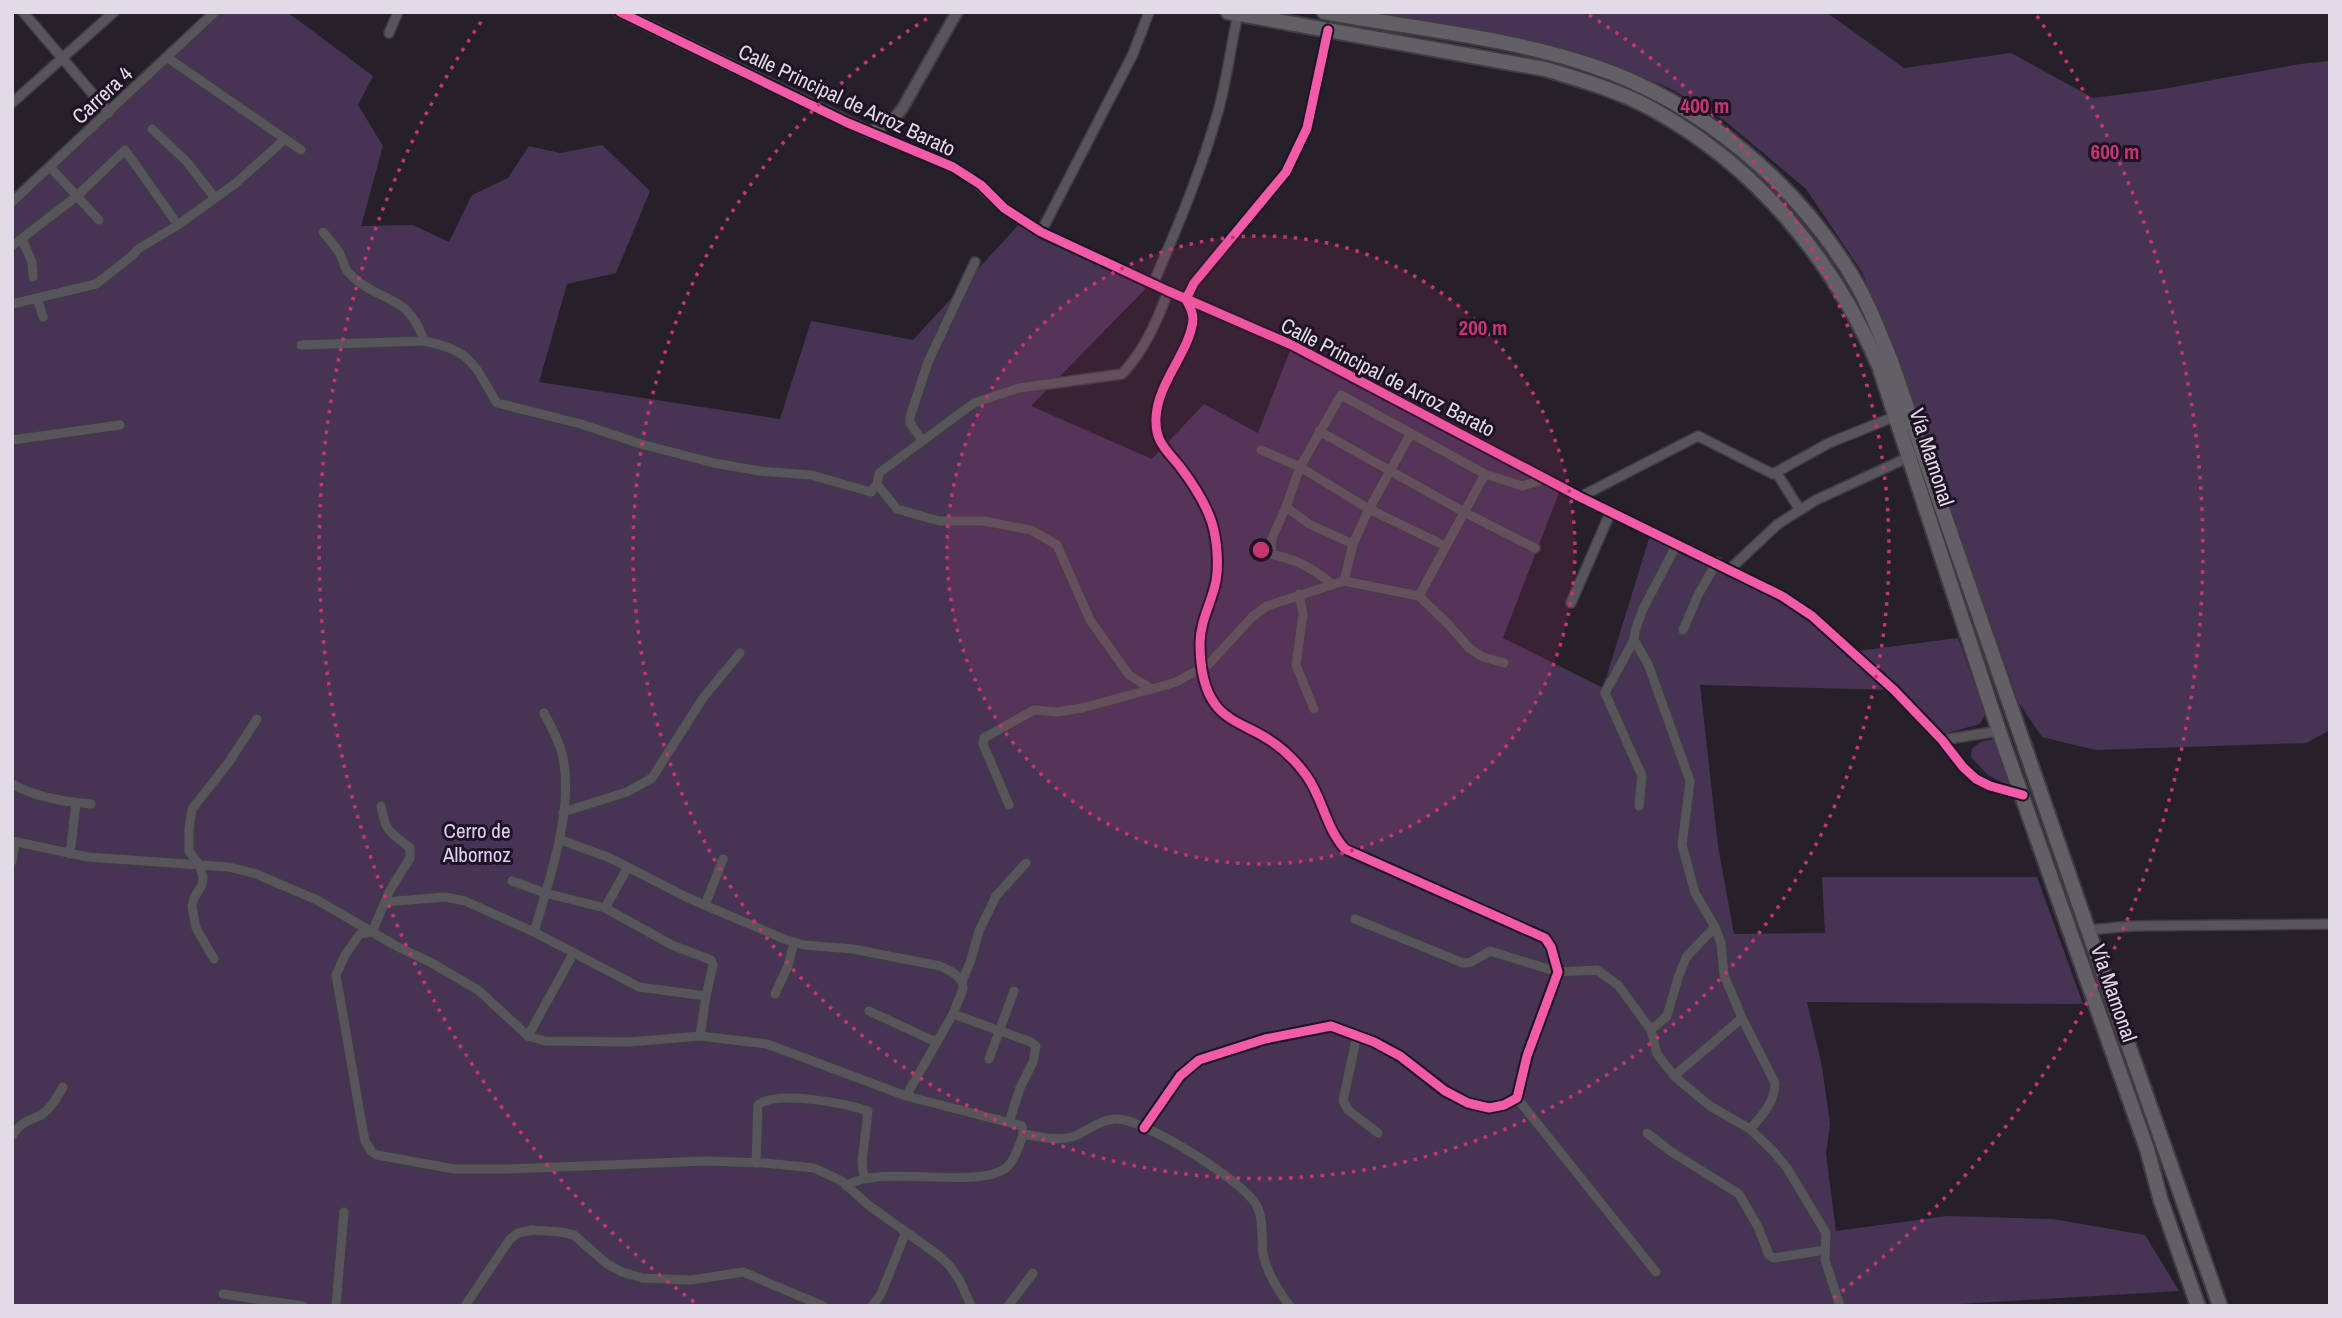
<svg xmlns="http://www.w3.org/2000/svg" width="2342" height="1318" font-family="'Archivo Narrow',sans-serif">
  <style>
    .green { fill: #473455 }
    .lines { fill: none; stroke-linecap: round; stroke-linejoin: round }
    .minor-casing { stroke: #403b44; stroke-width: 12 }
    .tertiary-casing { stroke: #403b44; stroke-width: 14 }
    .primary-casing { stroke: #403b44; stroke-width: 18 }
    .minor { stroke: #57555a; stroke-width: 9 }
    .tertiary { stroke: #57555a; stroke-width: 10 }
    .primary { stroke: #625f65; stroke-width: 14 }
    .cycleway-casing { stroke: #1e1325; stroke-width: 13 }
    .cycleway { stroke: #f35aa7; stroke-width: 9 }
    .ring { fill: none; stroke: #c73570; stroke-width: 3.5; stroke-dasharray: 3.5 7 }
    .labels { text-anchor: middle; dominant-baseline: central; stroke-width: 6; stroke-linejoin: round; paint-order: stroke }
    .street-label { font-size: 21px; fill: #e1dae7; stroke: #1e1325 }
    .park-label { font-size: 21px; fill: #e2cdf2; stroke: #1e1325 }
    .centre { fill: #c73570; stroke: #1e1325; stroke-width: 3.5 }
    .ring-label { font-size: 21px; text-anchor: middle; font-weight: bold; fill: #c73570; stroke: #1e1325; stroke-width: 6; stroke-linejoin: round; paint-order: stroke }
  </style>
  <rect width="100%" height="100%" fill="#26202b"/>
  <!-- green -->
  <g class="green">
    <path d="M218,12H287L373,76L358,105L383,146L361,226L413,225L449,242L472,195L508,178L529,146L560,153L602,145L650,191L616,273L567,284L539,382L780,419L811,321L913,340L1024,219L1152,282L1031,406L1152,459L1204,404L1258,433L1294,340L1562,485L1503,638L1603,688L1652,529L1727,564L1783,594L1893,690L1700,685L1718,846L1734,934L1825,933L1822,877H2037L2083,1004L1807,1002L1822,1067L1830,1124L1826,1154L1836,1231L1947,1216L2053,1219L2145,1235L2179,1291L1926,1306H12V206L186,47Z"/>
    <path d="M1377,12H1826L1904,68L2011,53L2093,98L2163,89L2300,64L2330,61V730L2306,743L2095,750L2042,737L2019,703L1898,360L1862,272L1806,189L1724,120L1669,88L1611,63L1503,35Z"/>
    <path d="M1958,638L1985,714L1980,724L1944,734L1857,651Z"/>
    <path d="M1997,738L2014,789L1988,775L1971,757L1972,748L1981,742Z"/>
  </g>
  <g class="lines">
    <!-- minor casing -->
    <g class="minor-casing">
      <g id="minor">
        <path d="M23,12L109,113"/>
        <path d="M389,33L398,12"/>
        <path d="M168,58L301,150"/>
        <path d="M12,103L114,12"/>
        <path d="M152,129L186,161L215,198"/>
        <path d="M869,132L953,167L970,177L1004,208L1041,232L1168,291L1292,345L1580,497L1782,596L1812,616L1894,690L1942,740L1963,767L1976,779L1990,786L2023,795"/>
        <path d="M50,167L99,220"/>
        <path d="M12,202L215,12"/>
        <path d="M323,232C329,239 335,246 340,254C343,260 344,268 349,273C378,304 408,291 424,341C473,351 473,364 497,403L581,424L641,444L714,463L760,471L811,475L871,492L877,484L879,473L974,403L1019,388L1122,374C1143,352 1158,320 1168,291"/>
        <path d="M1041,232L1133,54L1149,12"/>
        <path d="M22,239L32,262L33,277"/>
        <path d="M12,246L77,196L125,150L178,225"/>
        <path d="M1153,284C1178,226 1202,169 1219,108C1227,78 1231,45 1238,14"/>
        <path d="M37,298L43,317"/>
        <path d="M12,304L96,284L133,255L138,249L178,225L236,183L285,139"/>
        <path d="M301,345L424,341"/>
        <path d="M1319,431L1464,512L1535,548"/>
        <path d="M12,440L120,425"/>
        <path d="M922,440L910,423V417L928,362L975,262"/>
        <path d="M1261,450L1300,467L1369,509L1445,546"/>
        <path d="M1776,472L1800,510"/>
        <path d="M877,484L897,509L939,521H984L1031,530L1057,545L1090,620L1129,675L1152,689L1176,682L1208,665L1252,617L1267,606L1344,581L1419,596L1449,625L1469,648L1483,657L1504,663"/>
        <path d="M1580,497L1698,436L1773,474L1829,443L1896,416"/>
        <path d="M1286,507L1272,538L1271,554C1297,560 1311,567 1332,584"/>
        <path d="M1353,544L1309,524L1286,507L1300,467L1341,395L1485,474L1522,486L1546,479"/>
        <path d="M1677,544L1643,609L1635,631L1634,640L1648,664L1690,781L1682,845L1695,893L1715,927L1721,943L1724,975L1742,1018L1775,1083C1775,1102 1762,1116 1750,1129"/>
        <path d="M1730,569L1778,524L1816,500L1909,457"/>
        <path d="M1344,581L1353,544L1369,509L1411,433"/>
        <path d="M1299,594L1303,614L1296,665L1314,709"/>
        <path d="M1419,596L1485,474"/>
        <path d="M1571,603L1611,511"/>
        <path d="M1683,630L1698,595L1717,562"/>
        <path d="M1634,640L1605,693L1642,776L1639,806"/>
        <path d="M1942,740L1999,731"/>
        <path d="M12,784C35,797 66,802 91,804"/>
        <path d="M1009,805L983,744L984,738L1034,710L1057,712L1082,708L1152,689"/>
        <path d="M381,806C386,834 390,831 410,848V858L390,890L372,932L360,934L345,955L336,975L362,1125L365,1141L372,1152L377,1155L454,1169H509L705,1161L765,1163L814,1168L842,1181L867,1204L938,1255L950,1266L960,1281L971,1306"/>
        <path d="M563,812L627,792L652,778L703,698L740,653"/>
        <path d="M561,840L610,858L688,898L784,939L804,945L853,949L940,966L954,973L962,981"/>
        <path d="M12,841L88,857L229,867L256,874L317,900L398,947L430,962L478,990L528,1036L545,1041L629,1042L700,1036L767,1044L906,1096L1022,1126C1024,1135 1022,1138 1019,1146C1016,1152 1014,1160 1009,1165C984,1193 882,1162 846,1186"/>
        <path d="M70,854L76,803"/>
        <path d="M12,861L15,842"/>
        <path d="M512,881L545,893L605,908L672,945L711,960L713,965L706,996"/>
        <path d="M386,902L445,897L465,901L534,932L639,987L706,996L700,1036"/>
        <path d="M705,905L723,859"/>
        <path d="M605,908L628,867"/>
        <path d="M1355,919L1463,963L1471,962L1490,951L1558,972L1597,970L1618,985L1651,1030L1657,1054L1674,1076L1710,1106L1750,1129L1773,1151L1787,1168L1826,1233L1825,1260L1840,1306"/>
        <path d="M2088,930L2131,926L2330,924"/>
        <path d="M534,932C549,881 578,799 560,747C556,735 550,724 544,713"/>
        <path d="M214,959L196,928L192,906L195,896L202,885L203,877L199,864L189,851V828L192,809L229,762L257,719"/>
        <path d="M775,994L788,966L794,942"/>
        <path d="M869,1011L936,1042"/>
        <path d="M953,1014L1031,1042L1036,1046L1033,1062L1020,1088L1009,1122"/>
        <path d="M1651,1030L1667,1016L1679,975L1687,956L1715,927"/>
        <path d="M1357,1035L1343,1101L1348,1110L1378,1133"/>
        <path d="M528,1036L573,954"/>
        <path d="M989,1059L1014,991"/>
        <path d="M1674,1076L1742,1018"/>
        <path d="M906,1096L953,1014L963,989L962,981L970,963L979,931L996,896L1026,863"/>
        <path d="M1517,1098L1656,1272"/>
        <path d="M1144,1128L1180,1076L1199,1060L1265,1039L1331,1026L1374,1042L1400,1056L1445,1091L1468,1103L1489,1108L1504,1105L1517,1098L1527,1056L1558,972L1551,947L1545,938L1345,849C1325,827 1323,798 1306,775C1295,760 1279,745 1263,736C1246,726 1226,720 1215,704C1203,688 1200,662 1200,643C1200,621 1212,602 1216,581C1219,564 1217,540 1212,523C1206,504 1193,484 1181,468C1167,450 1155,443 1156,418C1157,383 1191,350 1193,319C1193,311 1189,306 1186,299L1194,283L1286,172L1307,128L1328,30"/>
        <path d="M1647,1133L1670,1151L1739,1194L1758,1227L1769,1255L1774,1258L1825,1250"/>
        <path d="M1024,1134C1039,1137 1057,1141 1072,1137C1087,1132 1100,1119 1117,1119C1144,1119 1244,1181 1257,1206C1264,1220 1261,1239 1263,1254C1268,1275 1277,1290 1290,1306"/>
        <path d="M12,1136C26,1115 32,1123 45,1112C53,1106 58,1095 63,1087"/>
        <path d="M756,1163L758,1105C775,1090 847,1103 868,1111L862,1163L864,1178"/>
        <path d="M223,1294L303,1306"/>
        <path d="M336,1306L344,1212"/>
        <path d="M465,1306L510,1239L518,1233L532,1230L561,1232L574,1235L607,1264L622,1272L642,1278L691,1280L743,1272L823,1306"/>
        <path d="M872,1306L881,1294L906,1232"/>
        <path d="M1008,1306L1033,1273"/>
      </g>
    </g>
    <!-- tertiary casing -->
    <g class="tertiary-casing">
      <path id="tertiary" d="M620,12L869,132L891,122L902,109L957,12"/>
    </g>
    <!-- primary casing -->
    <g class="primary-casing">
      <g id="primary">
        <path d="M1228,12L1545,69C1582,80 1620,91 1654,110C1757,167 1833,259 1879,366L1999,731L2147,1149L2161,1201L2198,1306"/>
        <path d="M1324,12C1410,28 1507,37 1590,65C1702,102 1801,186 1859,288C1872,312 1881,337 1891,361L2088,930L2220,1306"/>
      </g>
    </g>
    <!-- minor -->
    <use href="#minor" class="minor"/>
    <!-- tertiary -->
    <use href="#tertiary" class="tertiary"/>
    <!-- primary -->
    <use href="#primary" class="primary"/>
    <!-- cycleway casing -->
    <g class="cycleway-casing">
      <g id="cycleway">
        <path d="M620,12L848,123L953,167L981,185L1004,208L1041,232L1168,291L1292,345L1580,497L1782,596L1812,616L1894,690L1942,740L1963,767L1976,779L1990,786L2023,795"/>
        <path d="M1144,1128L1180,1076L1199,1060L1265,1039L1331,1026L1374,1042L1400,1056L1445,1091L1468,1103L1489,1108L1504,1105L1517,1098L1527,1056L1558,972L1551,947L1545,938L1345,849C1325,827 1323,798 1306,775C1295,760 1279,745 1263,736C1246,726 1226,720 1215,704C1203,688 1200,662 1200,643C1200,621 1212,602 1216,581C1219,564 1217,540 1212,523C1206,504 1193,484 1181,468C1167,450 1155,443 1156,418C1157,383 1191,350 1193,319C1193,311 1189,306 1186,299L1194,283L1286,172L1307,128L1328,30"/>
      </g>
    </g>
    <!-- cycleway -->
    <use href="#cycleway" class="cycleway"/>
  </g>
  <!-- distance rings -->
  <circle cx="1261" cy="550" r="314" fill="#c73570" fill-opacity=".12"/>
  <g class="ring">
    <circle cx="1261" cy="550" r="314"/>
    <path d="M1589 15A628 628 0 1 1 933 15"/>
    <path d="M694 1302A942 942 0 0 1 485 16M2037 16A942 942 0 0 1 1828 1302"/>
  </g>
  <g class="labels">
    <!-- street labels -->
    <g class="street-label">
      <text transform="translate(102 95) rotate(-43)">Carrera 4</text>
      <text transform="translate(847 100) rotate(25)">Calle Principal de Arroz Barato</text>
      <text transform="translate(1388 377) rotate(27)">Calle Principal de Arroz Barato</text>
      <text transform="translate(1932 457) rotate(72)">Vía Mamonal</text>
      <text transform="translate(2114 993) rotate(71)">Vía Mamonal</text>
    </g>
    <!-- park labels -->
    <g class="park-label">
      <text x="477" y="830">Cerro de<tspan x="477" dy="24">Albornoz</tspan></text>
    </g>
  </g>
  <circle cx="1261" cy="550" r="10" class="centre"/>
  <g class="ring-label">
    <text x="1705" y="113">400 m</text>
    <text x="2115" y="159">600 m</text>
    <text x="1483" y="335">200 m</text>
  </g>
  <!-- border -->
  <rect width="2342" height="1318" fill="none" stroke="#e1dae7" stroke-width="28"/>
</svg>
